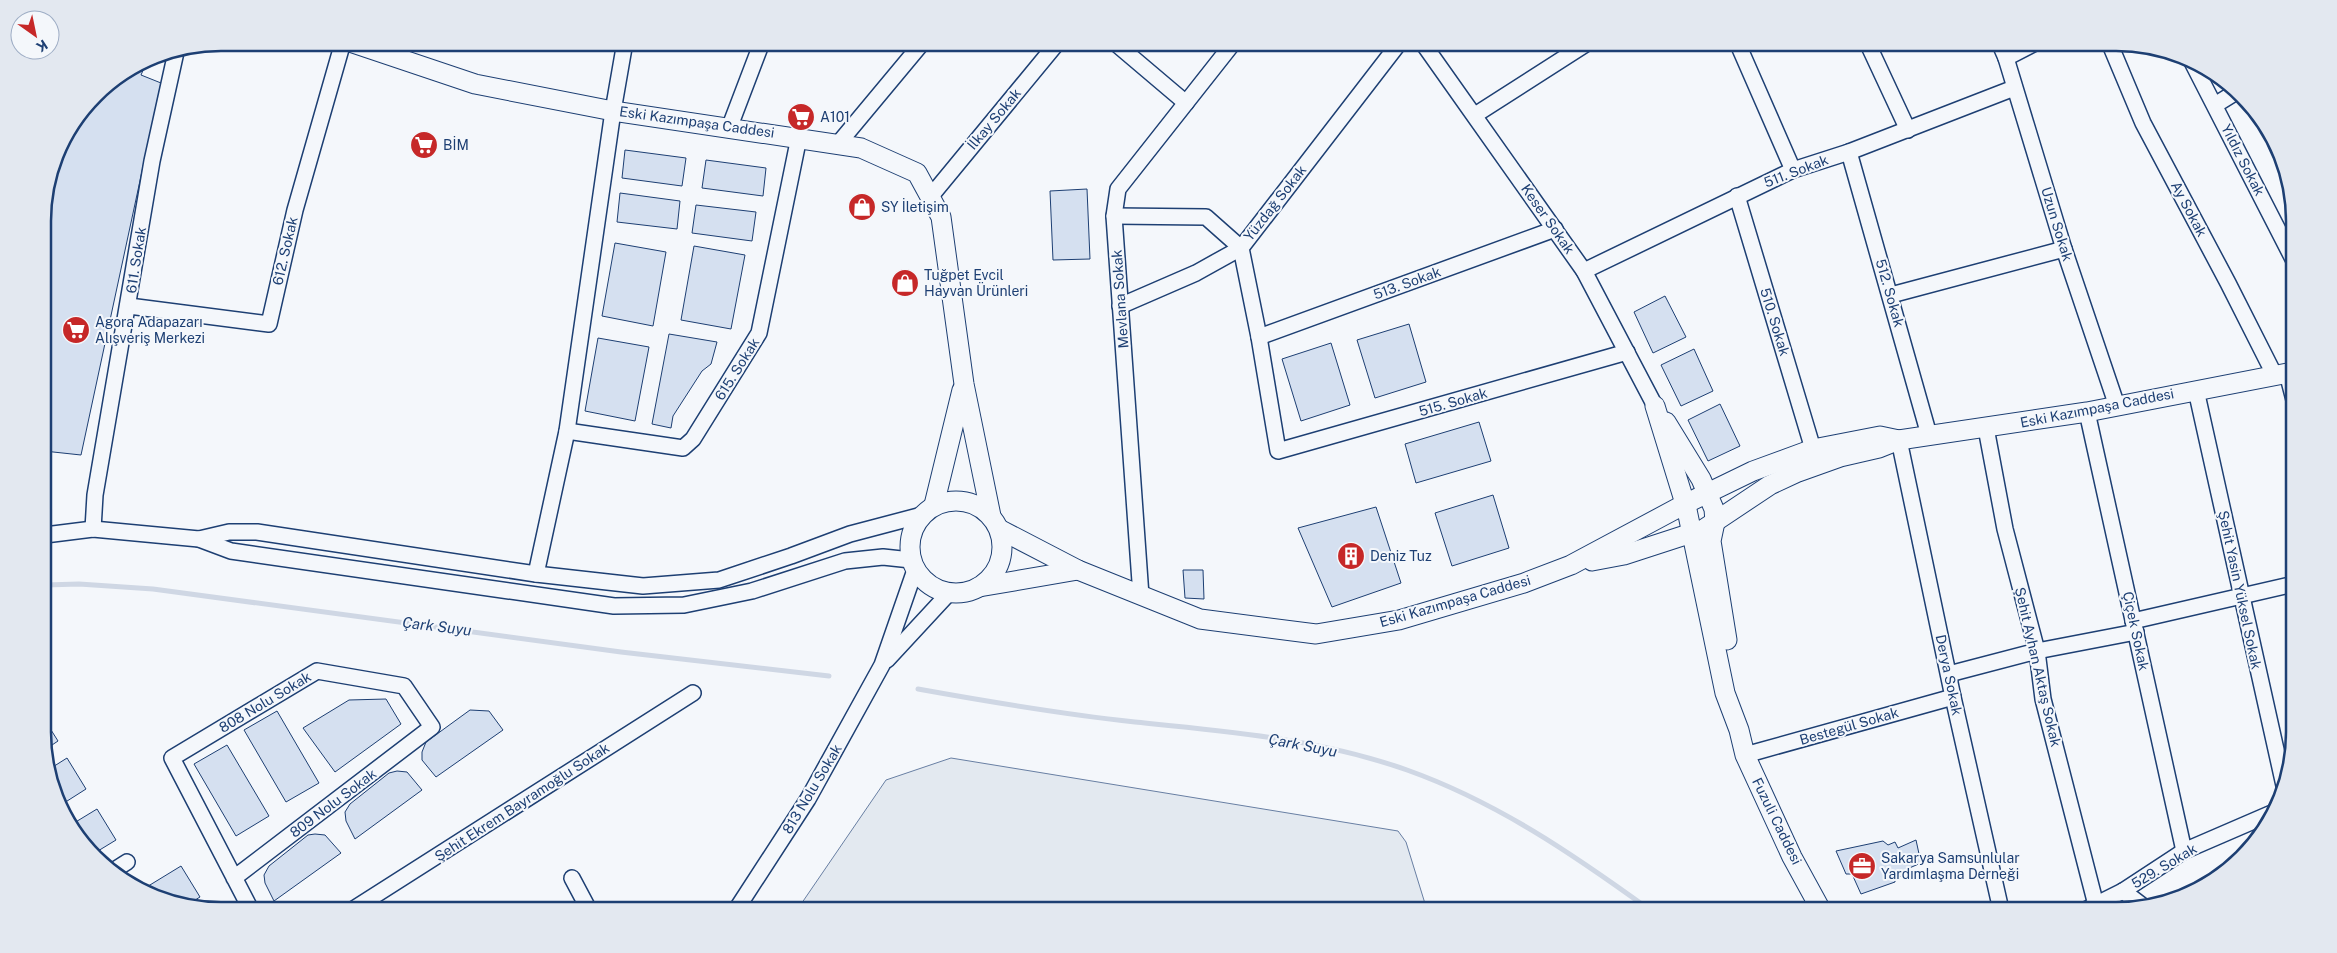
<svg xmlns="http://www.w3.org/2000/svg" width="2337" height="953" font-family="'Public Sans',sans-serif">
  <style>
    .grass { fill: #e3e9f0; stroke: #687fa3 }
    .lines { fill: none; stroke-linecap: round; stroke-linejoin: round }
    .stream { stroke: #cfd7e4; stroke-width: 5 }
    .building { fill: #d5e0f0; stroke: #1d3f73 }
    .minor-casing { stroke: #1d3f73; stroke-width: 18 }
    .tertiary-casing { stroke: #1d3f73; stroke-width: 21 }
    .minor { stroke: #f4f7fb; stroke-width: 15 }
    .tertiary { stroke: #f4f7fb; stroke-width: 19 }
    .labels { text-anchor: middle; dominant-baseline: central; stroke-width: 4; stroke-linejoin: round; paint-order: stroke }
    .poi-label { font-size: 14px; fill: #1d3f73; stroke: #f4f7fb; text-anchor: start }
    .street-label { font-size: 14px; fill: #1d3f73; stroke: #f4f7fb }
    .water-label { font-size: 15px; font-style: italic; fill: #1d3f73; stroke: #f4f7fb }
    .rim { fill: none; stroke: #1d3f73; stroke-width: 2.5 }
  </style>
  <rect width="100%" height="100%" fill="#f4f7fb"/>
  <!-- grass -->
  <path class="grass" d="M951,758L1398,831L1406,842L1427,910H797L886,780Z"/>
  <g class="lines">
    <!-- stream -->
    <g class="stream">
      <path d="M45,585L79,584L153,589L621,652L829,676"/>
      <path d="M918,689C990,702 1062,714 1135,722C1226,731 1320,739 1407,770C1497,802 1574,855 1650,910"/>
    </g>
  </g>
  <!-- building -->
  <g class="building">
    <path d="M148,59L141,75L161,83L81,455L44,451L43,209L61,143L103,87Z"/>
    <path d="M625,150L686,158L682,186L622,178Z"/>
    <path d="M706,160L766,168L763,196L702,188Z"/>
    <path d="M1087,189L1090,259L1053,260L1050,191Z"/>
    <path d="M620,193L680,201L677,229L617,222Z"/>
    <path d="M696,205L756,212L752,241L692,233Z"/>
    <path d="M615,243L666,252L653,326L602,316Z"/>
    <path d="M694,246L745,255L731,329L681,320Z"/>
    <path d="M1665,296L1686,337L1653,353L1634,312Z"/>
    <path d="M1409,324L1426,382L1375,398L1357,340Z"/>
    <path d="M669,334L717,342L711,364L702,371L673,416L671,428L652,424Z"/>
    <path d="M598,338L649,347L635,421L585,411Z"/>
    <path d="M1331,343L1350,405L1301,421L1282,359Z"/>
    <path d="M1694,349L1713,391L1681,406L1661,365Z"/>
    <path d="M1720,404L1740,446L1708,461L1688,420Z"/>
    <path d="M1479,422L1491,461L1416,483L1405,444Z"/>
    <path d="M1493,495L1509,548L1452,566L1435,513Z"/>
    <path d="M1376,507L1401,583L1332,607L1298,528Z"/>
    <path d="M1183,570H1203L1204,599L1185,598Z"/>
    <path d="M386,699L401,724L335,772L303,728L349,700Z"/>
    <path d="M470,710L489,711L503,730L436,777L422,760V752L426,742Z"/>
    <path d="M277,711L319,783L286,802L244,730Z"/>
    <path d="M46,722L58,741L46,749Z"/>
    <path d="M227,745L269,816L236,836L194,764Z"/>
    <path d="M67,758L86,789L64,803L48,770Z"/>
    <path d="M397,771L407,772L422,790L355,839L346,821L345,812L350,804L389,773Z"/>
    <path d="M97,809L116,840L93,854L87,849L74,823Z"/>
    <path d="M315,834L325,835L341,853L274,901L265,883L264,875L269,866L308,835Z"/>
    <path d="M1916,840L1921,863L1907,869L1909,874L1895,878V882L1861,894L1852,874H1846L1836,851L1883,841L1888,845L1895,842L1898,848Z"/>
    <path d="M181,866L200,897L187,905L164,901L145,888Z"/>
  </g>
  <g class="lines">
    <!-- minor casing -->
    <g class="minor-casing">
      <g id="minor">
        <path d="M1114,42L1186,103"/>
        <path d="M1400,42L1241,248L1259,337L1278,451L1627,352"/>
        <path d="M1422,42L1584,271L1655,406"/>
        <path d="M1737,42L1793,170"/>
        <path d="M1867,42L1908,130"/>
        <path d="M1999,42L2006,58L2064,249L2117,406"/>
        <path d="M2109,42L2143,123L2228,283L2274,374"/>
        <path d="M2006,58L2037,42"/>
        <path d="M2192,62L2293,259"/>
        <path d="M2215,105L2236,92"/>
        <path d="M1475,115L1589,42"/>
        <path d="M730,126L762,42"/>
        <path d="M838,144L923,42"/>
        <path d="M1849,152L1929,435"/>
        <path d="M931,196L1058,42"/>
        <path d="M1737,196L1813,449"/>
        <path d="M1114,216L1206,217L1241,248L1196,273L1120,306"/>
        <path d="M1584,271L1793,170L1849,152L2014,88"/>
        <path d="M1891,295L2064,249"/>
        <path d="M129,306L269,324L295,210L343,42"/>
        <path d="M1259,337L1555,229"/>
        <path d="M2287,373L2294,400"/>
        <path d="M2196,390L2285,790"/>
        <path d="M2087,412L2184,851"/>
        <path d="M1986,428L2005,529L2037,651L2043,699L2096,905"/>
        <path d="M567,431L683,448L693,439L759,333L799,137"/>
        <path d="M1899,440L1953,697L2001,910"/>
        <path d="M93,529L95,495L152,161L176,52"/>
        <path d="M45,535L93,529L199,539L231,551L614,606L684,605L752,591L845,561L883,557L911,560"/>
        <path d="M199,539L229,532H257L536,574L643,586L719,580L791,556L850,534L922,515"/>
        <path d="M536,574L567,431L613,111L625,42"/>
        <path d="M1141,596L1114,216L1118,189L1234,42"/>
        <path d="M2133,621L2294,584"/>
        <path d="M887,660L950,592"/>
        <path d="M1949,674L2037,651L2136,632"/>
        <path d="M1745,755L1953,697"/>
        <path d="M116,869L127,862"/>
        <path d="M234,878L432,727L404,686L317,671L172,758L251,910"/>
        <path d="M572,878L589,910"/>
        <path d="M2123,891L2144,907"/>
        <path d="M352,910L693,693"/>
        <path d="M736,910L808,799L882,665L915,570"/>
        <path d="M2085,910L2123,891L2184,851L2272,813"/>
      </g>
    </g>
    <!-- tertiary casing -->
    <g class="tertiary-casing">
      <g id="tertiary">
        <path d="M350,42L475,84L613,111L861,148L917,173L941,217L964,384L991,516"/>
        <path d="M1655,406L1687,510L1725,693L1739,730L1745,755L1792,857L1821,910"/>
        <path d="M1666,422L1701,479L1714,509L1715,522L1711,541L1727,640"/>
        <circle cx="956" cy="547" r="46"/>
        <path d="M934,505L962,390"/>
        <path d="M999,529L1078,570L1200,619L1316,634L1399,620L1524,583L1571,565L1685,504L1753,471L1813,449L1880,436L1899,440"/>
        <path d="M1592,561L1624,555L1704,529L1770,485L1798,472L1840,457L1879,448L1899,440L2087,412L2293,372"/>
        <path d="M979,587L1078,570"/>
      </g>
    </g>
    <!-- minor -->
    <use href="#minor" class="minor"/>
    <!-- tertiary -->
    <use href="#tertiary" class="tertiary"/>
  </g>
  <!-- icons -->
  <defs>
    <g id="supermarket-disc" transform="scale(1.4375)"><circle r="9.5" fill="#c62828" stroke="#f4f7fb"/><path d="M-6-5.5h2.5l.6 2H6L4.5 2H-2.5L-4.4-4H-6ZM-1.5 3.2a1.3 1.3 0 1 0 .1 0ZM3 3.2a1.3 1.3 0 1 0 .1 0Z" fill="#fff"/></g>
    <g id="shop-disc" transform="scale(1.4375)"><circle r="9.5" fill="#c62828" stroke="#f4f7fb"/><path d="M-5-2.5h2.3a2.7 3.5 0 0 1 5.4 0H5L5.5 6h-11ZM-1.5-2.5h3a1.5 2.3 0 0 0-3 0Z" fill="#fff"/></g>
    <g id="building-disc" transform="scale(1.4375)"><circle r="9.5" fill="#c62828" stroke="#f4f7fb"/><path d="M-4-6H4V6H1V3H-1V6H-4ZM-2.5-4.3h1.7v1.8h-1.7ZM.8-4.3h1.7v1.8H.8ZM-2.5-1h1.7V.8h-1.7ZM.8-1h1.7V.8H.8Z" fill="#fff"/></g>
    <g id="office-disc" transform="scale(1.4375)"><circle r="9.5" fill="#c62828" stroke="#f4f7fb"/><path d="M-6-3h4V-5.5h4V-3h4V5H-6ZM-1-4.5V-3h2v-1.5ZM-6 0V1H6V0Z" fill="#fff"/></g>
  </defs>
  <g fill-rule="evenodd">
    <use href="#supermarket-disc" x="801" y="117"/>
    <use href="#supermarket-disc" x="424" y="145"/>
    <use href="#shop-disc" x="862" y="207"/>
    <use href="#shop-disc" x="905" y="283"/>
    <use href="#supermarket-disc" x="76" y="330"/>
    <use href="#building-disc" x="1351" y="556"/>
    <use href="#office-disc" x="1862" y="866"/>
  </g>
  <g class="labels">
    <!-- poi labels -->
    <g class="poi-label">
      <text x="820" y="117">A101</text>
      <text x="443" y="145">BİM</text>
      <text x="881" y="207">SY İletişim</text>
      <text x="924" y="275">Tuğpet Evcil<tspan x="924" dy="16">Hayvan Ürünleri</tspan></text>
      <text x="95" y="322">Agora Adapazarı<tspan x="95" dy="16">Alışveriş Merkezi</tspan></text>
      <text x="1370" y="556">Deniz Tuz</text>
      <text x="1881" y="858">Sakarya Samsunlular<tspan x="1881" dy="16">Yardımlaşma Derneği</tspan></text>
    </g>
    <!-- street labels -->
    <g class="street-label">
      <text transform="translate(994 119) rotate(-50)">İlkay Sokak</text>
      <text transform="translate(697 122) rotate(8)">Eski Kazımpaşa Caddesi</text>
      <text transform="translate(2243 160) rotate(63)">Yıldız Sokak</text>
      <text transform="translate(1796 171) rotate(-21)">511. Sokak</text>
      <text transform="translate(1275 203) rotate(-52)">Yüzdağ Sokak</text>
      <text transform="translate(2189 209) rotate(62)">Ay Sokak</text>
      <text transform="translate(1548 219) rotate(55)">Keser Sokak</text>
      <text transform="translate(2057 224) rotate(73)">Uzun Sokak</text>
      <text transform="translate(285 251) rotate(-77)">612. Sokak</text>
      <text transform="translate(136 260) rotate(-81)">611. Sokak</text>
      <text transform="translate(1407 283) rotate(-20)">513. Sokak</text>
      <text transform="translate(1890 293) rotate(74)">512. Sokak</text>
      <text transform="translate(1120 299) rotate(-94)">Mevlana Sokak</text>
      <text transform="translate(1775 322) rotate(73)">510. Sokak</text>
      <text transform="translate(737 369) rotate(-58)">615. Sokak</text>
      <text transform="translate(1453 402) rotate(-16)">515. Sokak</text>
      <text transform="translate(2097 408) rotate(-11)">Eski Kazımpaşa Caddesi</text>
      <text transform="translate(2240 590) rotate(78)">Şehit Yasin Yüksel Sokak</text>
      <text transform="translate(1455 601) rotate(-16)">Eski Kazımpaşa Caddesi</text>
      <text transform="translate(2136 631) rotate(78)">Çiçek Sokak</text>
      <text transform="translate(2038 667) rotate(77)">Şehit Ayhan Aktaş Sokak</text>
      <text transform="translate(1949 675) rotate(78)">Derya Sokak</text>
      <text transform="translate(265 702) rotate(-31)">808 Nolu Sokak</text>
      <text transform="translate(1849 726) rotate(-16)">Bestegül Sokak</text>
      <text transform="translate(812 789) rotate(-59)">813 Nolu Sokak</text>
      <text transform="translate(522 802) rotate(-33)">Şehit Ekrem Bayramoğlu Sokak</text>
      <text transform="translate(333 803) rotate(-37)">809 Nolu Sokak</text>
      <text transform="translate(1777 821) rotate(64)">Fuzuli Caddesi</text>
      <text transform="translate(2164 866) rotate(-31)">529. Sokak</text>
    </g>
    <!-- water labels -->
    <g class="water-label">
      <text transform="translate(437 626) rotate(7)">Çark Suyu</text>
      <text transform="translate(1303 745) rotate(11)">Çark Suyu</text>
    </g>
  </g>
  <!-- crop -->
  <path d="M0 0H2337V953H0ZM221 51H2116A170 170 0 0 1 2286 221V732A170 170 0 0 1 2116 902H221A170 170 0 0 1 51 732V221A170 170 0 0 1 221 51Z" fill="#e3e8f0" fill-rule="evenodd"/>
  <path class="rim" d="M221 51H2116A170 170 0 0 1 2286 221V732A170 170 0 0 1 2116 902H221A170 170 0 0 1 51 732V221A170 170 0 0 1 221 51Z"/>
  <!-- north arrow -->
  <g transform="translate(35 35) rotate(147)"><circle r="24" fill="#f4f7fb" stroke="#9eadc5"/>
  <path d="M0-4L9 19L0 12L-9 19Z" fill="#c62828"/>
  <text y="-8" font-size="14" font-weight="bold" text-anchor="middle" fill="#1d3f73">K</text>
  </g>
</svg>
